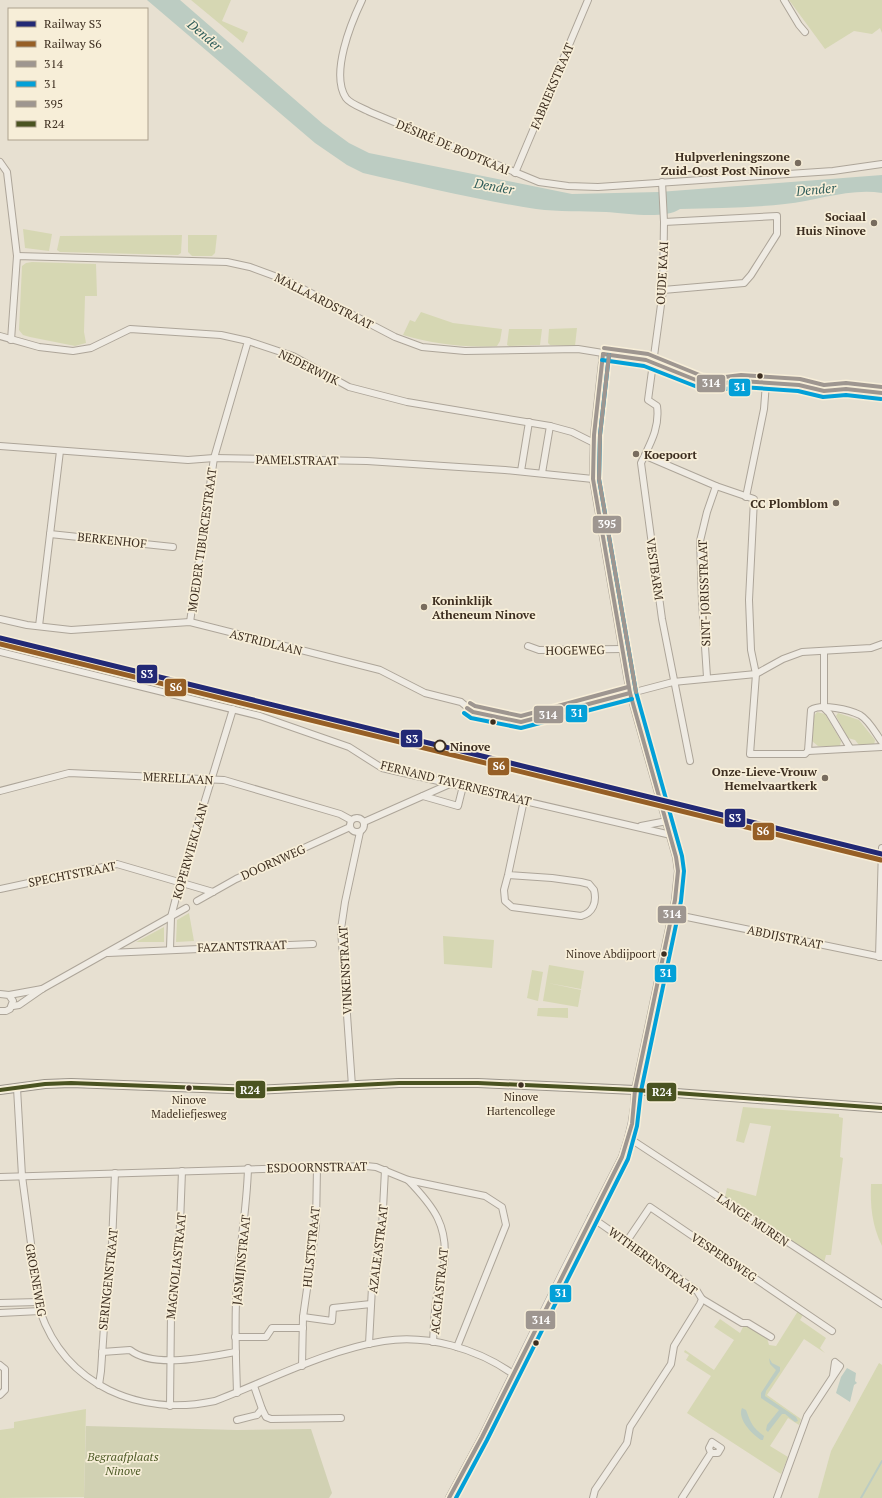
<svg xmlns="http://www.w3.org/2000/svg" width="882" height="1498" font-family="'PT Serif',serif">
  <style>
    .green { fill: #d6d7b3 }
    .cemetery { fill: #d1d1b3 }
    .water { fill: #bcccc2 }
    .lines { fill: none; stroke-linecap: round; stroke-linejoin: round }
    .stream { stroke: #bcccc2; stroke-width: 2 }
    .minor-casing { stroke: #ada599; stroke-width: 8 }
    .tertiary-casing { stroke: #ada599; stroke-width: 8 }
    .secondary-casing { stroke: #9c958a; stroke-width: 10 }
    .minor { stroke: #efebe3; stroke-width: 6 }
    .tertiary { stroke: #efebe3; stroke-width: 7 }
    .secondary { stroke: #efebe3; stroke-width: 8 }
    .bus-1-casing { stroke: #f7eed8; stroke-width: 7 }
    .bus-2-casing { stroke: #f7eed8; stroke-width: 7 }
    .bus-3-casing { stroke: #f7eed8; stroke-width: 7 }
    .bus-4-casing { stroke: #f7eed8; stroke-width: 7 }
    .bus-1 { stroke: #9e9690; stroke-width: 4 }
    .bus-2 { stroke: #03a0d8; stroke-width: 4 }
    .bus-3 { stroke: #9e9690; stroke-width: 4 }
    .bus-4 { stroke: #4a5321; stroke-width: 4 }
    .rail-1-casing { stroke: #f7eed8; stroke-width: 8 }
    .rail-2-casing { stroke: #f7eed8; stroke-width: 8 }
    .rail-1 { stroke: #222975; stroke-width: 5 }
    .rail-2 { stroke: #965f26; stroke-width: 5 }
    .poi-dot { fill: #786c5e; stroke: #f7eed8; stroke-width: 1.5 }
    .bus-dot { fill: #3d2e20; stroke: #f7eed8; stroke-width: 1.5 }
    .stop-dot { fill: #f7eed8; stroke: #3d2e20; stroke-width: 2 }
    .labels { text-anchor: middle; dominant-baseline: central; stroke-width: 3.5; stroke-linejoin: round; paint-order: stroke }
    .bus-label { font-size: 11px; fill: #3d2e20; stroke: #f7eed8 }
    .street-label { font-size: 12px; fill: #3d2e20; stroke: #f7eed8 }
    .poi-label { font-size: 12px; font-weight: bold; fill: #3d2e20; stroke: #f7eed8; text-anchor: end }
    .stop-label { font-size: 12px; font-weight: bold; fill: #3d2e20; stroke: #f7eed8; text-anchor: start }
    .park-label { font-size: 12px; font-style: italic; fill: #4d5a26; stroke: #f7eed8 }
    .water-label { font-size: 13px; font-style: italic; fill: #2f5d5a; stroke: #f7eed8 }
    .line-badge { stroke: #f7eed8; stroke-width: 1.5 }
    .badge-label { font-size: 11px; text-anchor: middle; font-weight: bold; fill: #fff }
  </style>
  <rect width="100%" height="100%" fill="#e7e0d1"/>
  <!-- green -->
  <g class="green">
    <path d="M191,0H231L222,21L248,32L243,43Z"/>
    <path d="M789,0H882V33L880,28L872,34L854,31L825,49Z"/>
    <path d="M23,229L52,234L49,251L25,248Z"/>
    <path d="M182,235L181,253L178,255L60,252L57,250L60,236Z"/>
    <path d="M188,235H217L215,253L212,256H192L188,252Z"/>
    <path d="M32,262L96,264L97,296H85L84,332L86,343L75,346L30,337L23,335L19,330L22,266L26,263Z"/>
    <path d="M421,312L453,323L502,329L500,341L497,346C465,348 434,344 403,335L410,320L415,322Z"/>
    <path d="M577,328L575,346L550,345L548,343L549,329Z"/>
    <path d="M509,329H542L540,345L509,346L507,345Z"/>
    <path d="M817,712L825,714L841,741L840,746H818L812,741L814,716Z"/>
    <path d="M838,713L859,720L875,740L874,745H859L855,740L848,738L836,716Z"/>
    <path d="M189,913L194,941L176,942L177,920Z"/>
    <path d="M164,927V942H136Z"/>
    <path d="M443,936L494,940L492,968L444,964Z"/>
    <path d="M549,965L584,971L581,989L548,983L581,990L578,1007L543,1001Z"/>
    <path d="M532,970L543,972L538,1001L527,998Z"/>
    <path d="M538,1008H568V1018L537,1016Z"/>
    <path d="M743,1107L839,1114V1117L843,1118L840,1157L843,1158L831,1255H826L824,1263L725,1197L727,1188L756,1196L771,1126L750,1123L744,1143L736,1141Z"/>
    <path d="M871,1184H882V1246C872,1226 870,1205 871,1184Z"/>
    <path d="M798,1311L803,1315L800,1320L826,1338L820,1348L825,1353L804,1339L767,1395L801,1419L799,1425L788,1418L770,1446L788,1457L781,1474L687,1413L711,1376L686,1360L689,1355L684,1352L685,1350L714,1370L734,1340L714,1327L720,1319L740,1333L743,1327L748,1326L767,1338L769,1345L776,1346Z"/>
    <path d="M879,1363L882,1365V1498H818L831,1451Z"/>
    <path d="M86,1409L84,1497L0,1498V1430L14,1428V1422Z"/>
  </g>
  <!-- cemetery -->
  <path class="cemetery" d="M86,1426L237,1430L311,1429L332,1493L329,1498H84Z"/>
  <!-- water -->
  <g class="water">
    <path d="M147,0H180L323,124L349,143L369,153L572,194L659,192L882,175V193C849,188 817,201 785,204C750,208 715,208 680,209C664,220 625,213 606,212C582,211 559,212 536,209C478,200 420,186 363,173L347,165L315,143Z"/>
    <path d="M769,1358L772,1363L780,1367V1371L766,1391L765,1396L796,1417L798,1421L795,1422L785,1414H782L768,1432L766,1430L767,1425L779,1410L761,1398V1393L776,1370L770,1364Z"/>
    <path d="M847,1368L856,1373L855,1381L857,1383L854,1385L850,1402L836,1393L841,1377Z"/>
    <path d="M742,1408L746,1410C751,1423 752,1427 764,1436L763,1440H761C752,1434 737,1419 742,1408Z"/>
  </g>
  <g class="lines">
    <!-- stream -->
    <path class="stream" d="M861,1498L882,1461"/>
    <!-- minor casing -->
    <g class="minor-casing">
      <g id="minor">
        <path d="M362,0C351,23 330,74 346,98C350,104 363,108 370,112L539,182L568,186L598,187L833,171L882,164"/>
        <path d="M784,0L799,25L805,32"/>
        <path d="M0,162L7,172L17,256"/>
        <path d="M515,173L588,0"/>
        <path d="M662,182L664,222L663,290L648,400L657,406C660,428 650,444 641,463L662,619L690,761"/>
        <path d="M663,290L744,283L751,275L777,234V216L664,222"/>
        <path d="M0,336L39,347L73,351L91,348L130,329L221,335L248,341L293,356L349,387L407,402L550,426L572,432L594,443"/>
        <path d="M11,340L17,256L227,262L250,267L288,281L395,337L422,347L465,351L578,349L646,360L693,380L701,382L717,384L741,381L799,385L824,391L846,389L882,393"/>
        <path d="M603,354L594,435L593,479L630,693L676,857L678,871L675,900L635,1090"/>
        <path d="M0,446L188,460L214,458L367,461L505,470L593,479"/>
        <path d="M646,456L716,486L754,499L749,600L751,650L756,674L750,754H805L808,751L882,747"/>
        <path d="M521,471L529,422"/>
        <path d="M542,473L550,426"/>
        <path d="M746,497L764,409L766,383"/>
        <path d="M50,534L173,547"/>
        <path d="M0,619L27,625L71,630L190,622L380,670L425,693L461,702L473,712L521,722L673,682L756,674L783,659L802,652L871,648L882,644"/>
        <path d="M190,622L214,458L248,341"/>
        <path d="M39,626L60,451"/>
        <path d="M528,646L539,650L623,649"/>
        <path d="M0,652L260,716L349,747L382,768L671,835"/>
        <path d="M707,677L702,601L700,541L707,512L716,486"/>
        <path d="M824,707V651"/>
        <path d="M824,708L829,713L850,748"/>
        <path d="M808,751L811,710C821,703 850,710 860,715C869,720 876,734 882,742"/>
        <path d="M0,791L69,773L224,780L340,814L351,820"/>
        <path d="M423,796L458,806L463,786"/>
        <circle cx="357" cy="825" r="7"/>
        <path d="M364,822L452,783"/>
        <path d="M641,826L667,821"/>
        <path d="M508,875L552,878L581,882L589,884L594,890C597,902 593,913 581,916L512,907L505,901L504,890L508,875L524,800"/>
        <path d="M0,889L117,864L213,892"/>
        <path d="M197,901L236,879L350,827"/>
        <path d="M672,913L684,916"/>
        <path d="M687,917L882,957"/>
        <path d="M170,949L171,917L180,882L233,709"/>
        <path d="M108,953L313,944"/>
        <path d="M879,957L882,848"/>
        <path d="M0,994L9,995L13,1001L10,1009L6,1011H0"/>
        <path d="M9,995L42,989"/>
        <path d="M13,1006L19,1005L42,989L186,908"/>
        <path d="M352,1086L341,929L345,902L360,832"/>
        <path d="M17,1088L22,1176L40,1311C66,1386 140,1417 215,1401C270,1380 326,1350 384,1341C428,1334 478,1349 513,1374"/>
        <path d="M629,1138L882,1304"/>
        <path d="M0,1177L366,1166L376,1167L408,1180L485,1196L502,1207L506,1225L457,1347"/>
        <path d="M408,1180C434,1207 449,1226 444,1266C443,1277 439,1286 437,1296C434,1311 434,1327 433,1342"/>
        <path d="M591,1217L697,1291L702,1299L700,1304L674,1346L671,1364L630,1427L627,1443L595,1490L593,1498"/>
        <path d="M627,1241L650,1207L832,1331"/>
        <path d="M702,1299L742,1323H748L771,1337"/>
        <path d="M0,1303L38,1302"/>
        <path d="M0,1313L40,1311"/>
        <path d="M303,1317L332,1321L333,1308L371,1304"/>
        <path d="M235,1337H266L272,1328H303"/>
        <path d="M369,1344L372,1287L382,1228L385,1170"/>
        <path d="M102,1352L130,1350C154,1369 207,1357 236,1352"/>
        <path d="M0,1365L5,1369V1390L0,1395"/>
        <path d="M302,1366L303,1317L316,1226L317,1167"/>
        <path d="M99,1385L101,1371L106,1297L112,1243L115,1173"/>
        <path d="M254,1386L262,1409"/>
        <path d="M237,1393C236,1356 234,1320 237,1283C240,1245 247,1207 248,1168"/>
        <path d="M170,1406L171,1313L179,1250L182,1171"/>
        <path d="M237,1420L257,1415L262,1409L266,1417L271,1419L341,1418"/>
        <path d="M682,1498L711,1453H718L721,1448L712,1442L709,1448L711,1453"/>
        <path d="M777,1498L807,1416L840,1366L835,1362L833,1376"/>
      </g>
    </g>
    <!-- tertiary casing -->
    <g class="tertiary-casing">
      <path id="tertiary" d="M449,1498L482,1437L562,1274L622,1157C630,1135 635,1114 635,1090"/>
    </g>
    <!-- secondary casing -->
    <g class="secondary-casing">
      <path id="secondary" d="M0,1090L45,1084L71,1083L254,1090L399,1083H478L635,1090L882,1108"/>
    </g>
    <!-- minor -->
    <use href="#minor" class="minor"/>
    <!-- tertiary -->
    <use href="#tertiary" class="tertiary"/>
    <!-- secondary -->
    <use href="#secondary" class="secondary"/>
    <!-- bus-1 casing -->
    <g class="bus-1-casing">
      <g id="bus-1">
        <path d="M603,354L646,360L701,382L717,384L741,381L799,385L824,391L846,389L882,393"/>
        <path d="M467,708L473,712L521,722L630,693"/>
        <path d="M449,1498L482,1437L622,1157L632,1124L635,1090L675,900L678,871L676,857L630,693L593,479L594,435L603,354"/>
      </g>
    </g>
    <!-- bus-2 casing -->
    <g class="bus-2-casing">
      <g id="bus-2">
        <path d="M602,360L644,366L700,388L717,390L741,387L798,391L823,397L846,395L881,399"/>
        <path d="M464,713L471,718L521,728L632,699"/>
        <path d="M456,1498L487,1440L628,1159L637,1126L641,1091L681,901L684,871L682,856L636,692L599,479L600,435L609,355"/>
      </g>
    </g>
    <!-- bus-3 casing -->
    <g class="bus-3-casing">
      <g id="bus-3">
        <path d="M604,348L648,354L702,376L717,378L741,375L800,379L824,385L846,383L882,387"/>
        <path d="M609,355L600,435L599,479L636,692"/>
        <path d="M470,703L475,706L521,716L628,687"/>
      </g>
    </g>
    <!-- bus-4 casing -->
    <g class="bus-4-casing">
      <path id="bus-4" d="M0,1090L45,1084L71,1083L254,1090L399,1083H478L635,1090L882,1108"/>
    </g>
    <!-- bus-1 -->
    <use href="#bus-1" class="bus-1"/>
    <!-- bus-2 -->
    <use href="#bus-2" class="bus-2"/>
    <!-- bus-3 -->
    <use href="#bus-3" class="bus-3"/>
    <!-- bus-4 -->
    <use href="#bus-4" class="bus-4"/>
    <!-- rail-1 casing -->
    <g class="rail-1-casing">
      <path id="rail-1" d="M0,638L882,854"/>
    </g>
    <!-- rail-2 casing -->
    <g class="rail-2-casing">
      <path id="rail-2" d="M0,644L881,860"/>
    </g>
    <!-- rail-1 -->
    <use href="#rail-1" class="rail-1"/>
    <!-- rail-2 -->
    <use href="#rail-2" class="rail-2"/>
  </g>
  <!-- markers -->
  <g class="poi-dot">
    <circle cx="798" cy="163" r="4"/>
    <circle cx="874" cy="223" r="4"/>
    <circle cx="636" cy="454" r="4"/>
    <circle cx="836" cy="503" r="4"/>
    <circle cx="424" cy="607" r="4"/>
    <circle cx="825" cy="778" r="4"/>
  </g>
  <g class="bus-dot">
    <circle cx="760" cy="376" r="3.5"/>
    <circle cx="493" cy="722" r="3.5"/>
    <circle cx="664" cy="954" r="3.5"/>
    <circle cx="521" cy="1085" r="3.5"/>
    <circle cx="189" cy="1088" r="3.5"/>
    <circle cx="536" cy="1343" r="3.5"/>
  </g>
  <circle class="stop-dot" cx="440" cy="746" r="5.5"/>
  <g class="labels">
    <!-- bus labels -->
    <g class="bus-label">
      <text x="656" y="954" text-anchor="end">Ninove Abdijpoort</text>
      <text x="521" y="1097">Ninove<tspan x="521" dy="14">Hartencollege</tspan></text>
      <text x="189" y="1100">Ninove<tspan x="189" dy="14">Madeliefjesweg</tspan></text>
    </g>
    <!-- street labels -->
    <g class="street-label">
      <text transform="translate(552 86) rotate(-67)">FABRIEKSTRAAT</text>
      <text transform="translate(453 147) rotate(23)">DÉSIRÉ DE BODTKAAI</text>
      <text transform="translate(662 273) rotate(-87)">OUDE KAAI</text>
      <text transform="translate(324 301) rotate(27)">MALLAARDSTRAAT</text>
      <text transform="translate(309 367) rotate(26)">NEDERWIJK</text>
      <text transform="translate(297 460) rotate(1)">PAMELSTRAAT</text>
      <text transform="translate(112 540) rotate(6)">BERKENHOF</text>
      <text transform="translate(202 540) rotate(-82)">MOEDER TIBURCESTRAAT</text>
      <text transform="translate(655 569) rotate(82)">VESTBARM</text>
      <text transform="translate(704 593) rotate(-92)">SINT-JORISSTRAAT</text>
      <text transform="translate(266 642) rotate(14)">ASTRIDLAAN</text>
      <text transform="translate(575 650) rotate(-1)">HOGEWEG</text>
      <text transform="translate(178 778) rotate(3)">MERELLAAN</text>
      <text transform="translate(456 783) rotate(14)">FERNAND TAVERNESTRAAT</text>
      <text transform="translate(190 851) rotate(-74)">KOPERWIEKLAAN</text>
      <text transform="translate(273 862) rotate(-24)">DOORNWEG</text>
      <text transform="translate(72 874) rotate(-11)">SPECHTSTRAAT</text>
      <text transform="translate(785 937) rotate(12)">ABDIJSTRAAT</text>
      <text transform="translate(242 946) rotate(-2)">FAZANTSTRAAT</text>
      <text transform="translate(345 970) rotate(-93)">VINKENSTRAAT</text>
      <text transform="translate(317 1167) rotate(-1)">ESDOORNSTRAAT</text>
      <text transform="translate(753 1220) rotate(34)">LANGE MUREN</text>
      <text transform="translate(311 1247) rotate(-84)">HULSTSTRAAT</text>
      <text transform="translate(378 1249) rotate(-83)">AZALEASTRAAT</text>
      <text transform="translate(724 1257) rotate(34)">VESPERSWEG</text>
      <text transform="translate(241 1260) rotate(-84)">JASMIJNSTRAAT</text>
      <text transform="translate(653 1261) rotate(36)">WITHERENSTRAAT</text>
      <text transform="translate(176 1266) rotate(-84)">MAGNOLIASTRAAT</text>
      <text transform="translate(108 1279) rotate(-84)">SERINGENSTRAAT</text>
      <text transform="translate(36 1280) rotate(80)">GROENEWEG</text>
      <text transform="translate(439 1291) rotate(-84)">ACACIASTRAAT</text>
    </g>
    <!-- poi labels -->
    <g class="poi-label">
      <text x="790" y="156">Hulpverleningszone<tspan x="790" dy="14">Zuid-Oost Post Ninove</tspan></text>
      <text x="866" y="216">Sociaal<tspan x="866" dy="14">Huis Ninove</tspan></text>
      <text x="644" y="454" text-anchor="start">Koepoort</text>
      <text x="828" y="503">CC Plomblom</text>
      <text x="432" y="600" text-anchor="start">Koninklijk<tspan x="432" dy="14">Atheneum Ninove</tspan></text>
      <text x="817" y="771">Onze-Lieve-Vrouw<tspan x="817" dy="14">Hemelvaartkerk</tspan></text>
    </g>
    <!-- stop labels -->
    <g class="stop-label">
      <text x="450" y="746">Ninove</text>
    </g>
    <!-- park labels -->
    <g class="park-label">
      <text x="123" y="1456">Begraafplaats<tspan x="123" dy="14">Ninove</tspan></text>
    </g>
    <!-- water labels -->
    <g class="water-label">
      <text transform="translate(205 35) rotate(40)">Dender</text>
      <text transform="translate(494 186) rotate(10)">Dender</text>
      <text transform="translate(816 189) rotate(-5)">Dender</text>
    </g>
  </g>
  <g class="line-badge">
    <rect x="696" y="374" width="30" height="19" rx="4" fill="#9e9690"/>
    <rect x="728" y="378" width="23" height="19" rx="4" fill="#03a0d8"/>
    <rect x="592" y="515" width="30" height="19" rx="4" fill="#9e9690"/>
    <rect x="136" y="664" width="22" height="20" rx="4" fill="#222975"/>
    <rect x="164" y="678" width="23" height="19" rx="4" fill="#965f26"/>
    <rect x="565" y="704" width="23" height="19" rx="4" fill="#03a0d8"/>
    <rect x="533" y="705" width="31" height="19" rx="4" fill="#9e9690"/>
    <rect x="400" y="729" width="23" height="19" rx="4" fill="#222975"/>
    <rect x="487" y="757" width="23" height="19" rx="4" fill="#965f26"/>
    <rect x="724" y="808" width="22" height="20" rx="4" fill="#222975"/>
    <rect x="752" y="822" width="23" height="19" rx="4" fill="#965f26"/>
    <rect x="657" y="905" width="30" height="19" rx="4" fill="#9e9690"/>
    <rect x="654" y="964" width="23" height="19" rx="4" fill="#03a0d8"/>
    <rect x="235" y="1080" width="31" height="19" rx="4" fill="#4a5321"/>
    <rect x="646" y="1082" width="31" height="20" rx="4" fill="#4a5321"/>
    <rect x="549" y="1284" width="23" height="19" rx="4" fill="#03a0d8"/>
    <rect x="525" y="1310" width="31" height="20" rx="4" fill="#9e9690"/>
  </g>
  <g class="badge-label">
    <text x="711" y="387">314</text>
    <text x="740" y="391">31</text>
    <text x="607" y="528">395</text>
    <text x="147" y="678">S3</text>
    <text x="176" y="691">S6</text>
    <text x="577" y="717">31</text>
    <text x="548" y="719">314</text>
    <text x="412" y="743">S3</text>
    <text x="499" y="770">S6</text>
    <text x="735" y="822">S3</text>
    <text x="763" y="835">S6</text>
    <text x="672" y="918">314</text>
    <text x="666" y="977">31</text>
    <text x="250" y="1094">R24</text>
    <text x="662" y="1096">R24</text>
    <text x="561" y="1297">31</text>
    <text x="541" y="1324">314</text>
  </g>
  <!-- legend -->
  <rect x="8" y="8" width="140" height="132" fill="#f7eed8" stroke="#ada18e"/>
  <rect x="16" y="21" width="20" height="6" fill="#222975" stroke="#ada18e"/>
  <text x="44" y="28" font-size="12" fill="#3d2e20">Railway S3</text>
  <rect x="16" y="41" width="20" height="6" fill="#965f26" stroke="#ada18e"/>
  <text x="44" y="48" font-size="12" fill="#3d2e20">Railway S6</text>
  <rect x="16" y="61" width="20" height="6" fill="#9e9690" stroke="#ada18e"/>
  <text x="44" y="68" font-size="12" fill="#3d2e20">314</text>
  <rect x="16" y="81" width="20" height="6" fill="#03a0d8" stroke="#ada18e"/>
  <text x="44" y="88" font-size="12" fill="#3d2e20">31</text>
  <rect x="16" y="101" width="20" height="6" fill="#9e9690" stroke="#ada18e"/>
  <text x="44" y="108" font-size="12" fill="#3d2e20">395</text>
  <rect x="16" y="121" width="20" height="6" fill="#4a5321" stroke="#ada18e"/>
  <text x="44" y="128" font-size="12" fill="#3d2e20">R24</text>
</svg>
